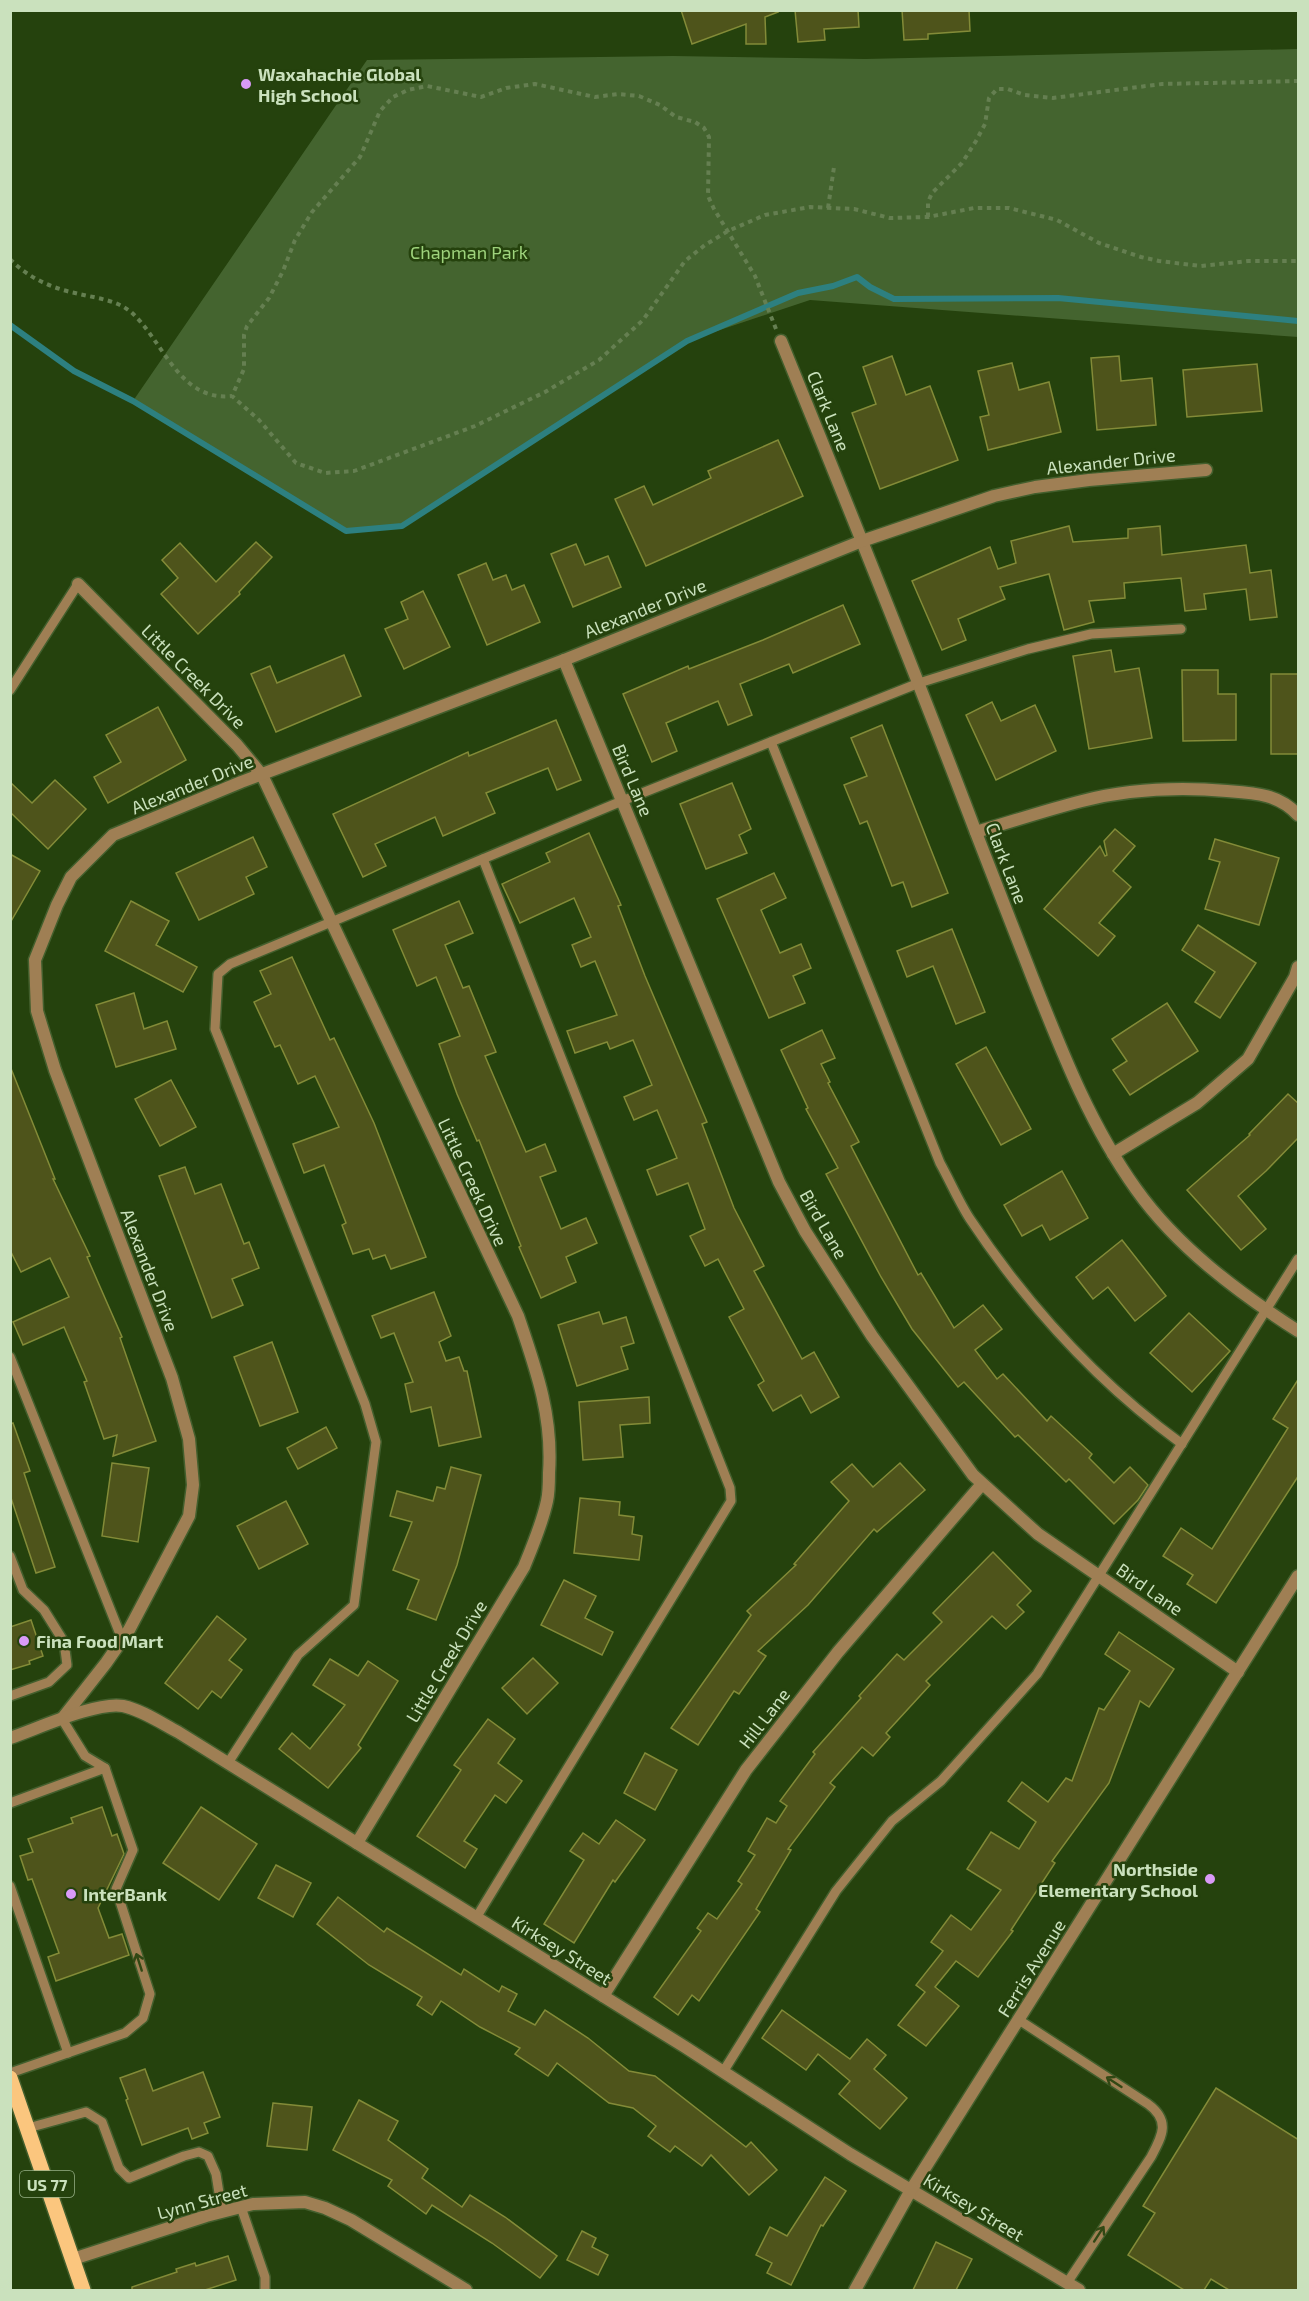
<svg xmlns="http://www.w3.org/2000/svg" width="1309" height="2301" font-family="'Exo 2',sans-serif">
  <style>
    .green { fill: #44642f }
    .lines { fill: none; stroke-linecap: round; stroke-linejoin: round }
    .stream { stroke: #2d8080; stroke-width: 6 }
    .building { fill: #4e541b; stroke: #838b38; stroke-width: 1.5 }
    .service-casing { stroke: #435f2d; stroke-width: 12 }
    .minor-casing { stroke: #435f2d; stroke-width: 15 }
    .primary-casing { stroke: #435f2d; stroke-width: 18 }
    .path { stroke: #657f51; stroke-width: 4; stroke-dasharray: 4.5 4.5; stroke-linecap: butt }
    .service { stroke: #9f7f54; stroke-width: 9 }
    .minor { stroke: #9f7f54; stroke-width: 12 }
    .primary { stroke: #fbc67e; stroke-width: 15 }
    .oneway { stroke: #314814 }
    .poi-dot { fill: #d99af7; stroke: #25420d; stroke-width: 2 }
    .labels { text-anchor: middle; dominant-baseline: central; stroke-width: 5; stroke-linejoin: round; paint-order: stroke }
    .shield { fill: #25420d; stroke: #98b188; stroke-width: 1.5 }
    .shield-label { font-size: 16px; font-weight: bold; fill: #cae1bd }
    .poi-label { font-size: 18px; font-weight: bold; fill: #cae1bd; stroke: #25420d; text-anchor: start }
    .park-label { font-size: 18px; fill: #9ed37c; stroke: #25420d }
    .street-label { font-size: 18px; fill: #cae1bd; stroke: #25420d }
  </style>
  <rect width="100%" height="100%" fill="#25420d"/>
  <!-- green -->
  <path class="green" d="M1298,49V337L810,300L687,341L402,526L346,531L133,401L367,60L673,56L865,59Z"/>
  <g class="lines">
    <!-- stream -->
    <path class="stream" d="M10,325L74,371L133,401L346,531L402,526L687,341L798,293L833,286L857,277L870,287L894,299L1058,298L1298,321"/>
  </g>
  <!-- building -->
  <g class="building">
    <path d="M681,10H777L778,12L765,17L766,44H746V24L692,44Z"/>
    <path d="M795,10H858L859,27L824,29L825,40L798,42Z"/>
    <path d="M902,10H969L970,31L928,34V39L904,40Z"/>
    <path d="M892,356L906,395L930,386L958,460L880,489L852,413L876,404L863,367Z"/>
    <path d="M1119,356L1121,381L1152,378L1156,425L1097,430L1091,358Z"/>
    <path d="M1012,363L1019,390L1049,382L1061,432L988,450L980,417L989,415L978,371Z"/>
    <path d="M1257,364L1262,411L1187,417L1183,370Z"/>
    <path d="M778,440L803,496L646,566L615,499L644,486L653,505L711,478L708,471Z"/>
    <path d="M1069,526L1073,542L1128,538V529L1160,526L1162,555L1246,545L1250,573L1271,570L1277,617L1250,620L1246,589L1204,594L1206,609L1185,611L1181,578L1124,583L1125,598L1089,601L1094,622L1064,630L1049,574L1000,587L1005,599L958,619L966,640L942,650L912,581L990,547L998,569L1016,563L1011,541Z"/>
    <path d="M256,542L272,557L239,592L240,594L198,634L161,594L178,578L162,560L180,543L216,582Z"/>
    <path d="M576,544L585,565L608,556L621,587L573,607L551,554Z"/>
    <path d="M486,563L493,580L506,575L512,590L524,585L540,622L487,645L458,575Z"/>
    <path d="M423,591L450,647L404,669L385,629L408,619L401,602Z"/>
    <path d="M843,605L860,644L793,673L789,664L740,684L752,715L728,725L718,701L666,723L677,751L652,762L623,694L688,666L689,669L763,640Z"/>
    <path d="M1111,650L1115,672L1139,668L1152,738L1089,749L1073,656Z"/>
    <path d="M344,655L361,696L276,732L251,674L270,666L277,683Z"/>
    <path d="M1182,670H1218V694H1236V740L1183,741Z"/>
    <rect x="1271" y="674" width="28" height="80"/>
    <path d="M992,702L1001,721L1035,705L1056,751L996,780L966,715Z"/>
    <path d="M158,707L186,760L108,803L94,777L121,762L106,735Z"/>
    <path d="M556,720L581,780L557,790L548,768L486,793L495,813L443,836L435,817L375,844L386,866L363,877L333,814L468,752L469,756Z"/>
    <path d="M882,725L948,893L912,907L903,882L892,886L867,821L860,824L844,785L867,776L851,738Z"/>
    <path d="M55,780L86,809L48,849L10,812V782L32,803Z"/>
    <path d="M732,783L751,829L739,835L747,853L706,869L680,804Z"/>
    <path d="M1115,829L1135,846L1113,871L1131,887L1099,923L1115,936L1098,956L1044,909L1100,846L1105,856L1107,855L1104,841Z"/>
    <path d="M589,833L621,905L618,906L645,976L707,1122L702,1124L734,1208L764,1266L754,1271L802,1359L814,1352L839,1397L811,1413L801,1395L773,1411L758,1385L764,1381L729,1317L744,1309L718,1259L705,1266L690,1236L705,1229L688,1183L657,1195L647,1170L677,1158L657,1110L634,1120L624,1097L652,1085L633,1040L610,1049L607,1042L575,1053L567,1031L617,1015L595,961L581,967L572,945L591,937L574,898L520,923L502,884L550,862L546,853Z"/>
    <path d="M253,837L267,867L246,877L254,894L199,920L176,873Z"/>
    <path d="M1215,839L1279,858L1259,925L1205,909L1220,862L1209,859Z"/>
    <path d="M10,854L40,871L10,923Z"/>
    <path d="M774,873L786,898L761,910L780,953L801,944L811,968L793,976L805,1003L769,1018L717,899Z"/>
    <path d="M131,901L169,921L156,945L197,967L183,992L105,951Z"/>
    <path d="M459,901L473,933L445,945L463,988L469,986L496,1052L485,1056L526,1152L545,1144L556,1171L540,1177L561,1229L586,1218L597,1243L566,1257L576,1282L541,1298L519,1247L521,1246L479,1140L477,1141L457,1094L439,1044L460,1036L436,977L417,986L393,930Z"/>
    <path d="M1198,925L1256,963L1220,1018L1195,1002L1215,972L1182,950Z"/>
    <path d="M952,929L985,1012L956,1024L933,966L907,977L897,951Z"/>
    <path d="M292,957L330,1040L334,1038L374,1123L426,1257L391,1269L385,1255L373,1259L369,1249L353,1254L342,1225L346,1223L324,1165L304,1173L293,1144L339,1127L315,1076L298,1084L280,1045L275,1047L254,1002L271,994L260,971Z"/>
    <path d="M134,993L144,1029L167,1021L176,1049L116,1067L96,1005Z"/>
    <path d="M1167,1003L1198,1051L1130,1095L1113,1070L1127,1061L1112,1039Z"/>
    <path d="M822,1030L835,1058L821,1064L830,1082L828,1083L859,1142L851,1146L918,1275L921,1273L954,1328L983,1305L1002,1329L975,1350L997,1379L1003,1374L1047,1421L1051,1416L1092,1454L1089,1458L1114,1483L1130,1467L1148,1485L1138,1500L1114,1524L1069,1479L1066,1482L1018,1435L1015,1437L964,1382L958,1387L912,1329L881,1277L826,1174L838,1168L806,1109L808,1108L781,1050Z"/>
    <path d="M986,1047L1031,1129L1001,1145L956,1064Z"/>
    <path d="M10,1066L55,1179H53L90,1256L87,1257L122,1337L120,1338L156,1441L113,1456L117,1435L104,1439L84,1382L87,1381L64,1327L23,1345L13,1322L69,1297L50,1258L21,1272L10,1250Z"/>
    <path d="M171,1080L196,1127L160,1146L135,1099Z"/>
    <path d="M1288,1094L1299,1104V1137L1266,1171L1238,1196L1266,1229L1241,1250L1187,1190L1250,1135L1249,1134Z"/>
    <path d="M185,1167L195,1194L221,1184L244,1244L249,1242L259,1268L232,1279L243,1305L212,1318L159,1176Z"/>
    <path d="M1062,1171L1088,1218L1050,1240L1042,1225L1022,1236L1004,1205Z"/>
    <path d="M1122,1240L1166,1296L1135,1321L1108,1287L1093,1299L1076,1277Z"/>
    <path d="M434,1292L451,1336L439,1342L446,1361L459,1357L464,1371H467L481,1437L439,1446L431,1407L411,1412L405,1384L413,1382L394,1333L381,1338L372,1316Z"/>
    <path d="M599,1312L603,1324L626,1317L634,1343L621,1347L628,1369L577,1386L558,1325Z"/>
    <path d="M1189,1313L1230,1351L1192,1392L1150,1353Z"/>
    <path d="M272,1342L298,1412L260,1426L234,1357Z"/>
    <path d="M1299,1378V1475L1216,1603L1187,1584L1193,1575L1163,1556L1181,1528L1212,1549L1288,1428L1273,1419Z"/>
    <path d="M649,1397L650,1423L620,1425L623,1457L583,1460L579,1402Z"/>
    <path d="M13,1423L30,1471L24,1473L55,1567L36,1573L10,1495V1424Z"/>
    <path d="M326,1427L337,1448L298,1469L287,1448Z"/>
    <path d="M112,1463L149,1468L138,1542L102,1536Z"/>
    <path d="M900,1463L925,1490L877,1532L874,1529L808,1605L758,1651L766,1656L739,1694L734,1691L698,1745L671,1728L751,1615L747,1611L796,1565L794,1564L849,1501L831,1482L852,1464L873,1487Z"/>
    <path d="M451,1467L481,1475L457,1565L436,1620L407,1609L419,1580L393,1570L412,1522L390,1516L397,1491L433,1501L437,1487L445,1489Z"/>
    <path d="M580,1498L620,1502L619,1515L634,1517L632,1534L642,1536L639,1560L574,1553Z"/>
    <path d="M286,1501L308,1544L259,1569L237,1526Z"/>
    <path d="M993,1552L1031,1591L1017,1605L1024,1612L1006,1629L992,1616L926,1681L930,1685L886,1733L890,1737L873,1756L862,1747L830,1783L835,1787L788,1849L791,1850L756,1909L760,1912L699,2001L692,1995L678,2015L654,1997L701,1931L697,1928L708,1913L717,1919L742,1884L738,1881L755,1855L748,1851L767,1818L776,1823L787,1806L780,1801L815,1754L813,1752L861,1698L859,1696L897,1654L904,1660L942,1622L933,1613Z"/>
    <path d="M564,1580L596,1596L585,1618L613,1632L602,1655L541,1625Z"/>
    <path d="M217,1616L246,1639L229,1660L242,1670L221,1698L212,1691L198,1709L165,1683Z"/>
    <path d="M31,1620L43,1656L29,1661L30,1664L10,1670V1627Z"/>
    <path d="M1119,1632L1174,1669L1149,1707L1140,1701L1109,1783L1052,1861L1055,1863L1011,1930L1013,1931L978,1977L956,1961L935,1987L959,2006L926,2046L898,2025L925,1992L916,1985L943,1951L931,1942L951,1915L971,1930L1001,1890L967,1869L991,1832L1019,1849L1036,1822L1008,1801L1022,1782L1048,1802L1066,1778L1072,1781L1099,1708L1104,1710L1130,1671L1105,1654Z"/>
    <path d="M533,1658L558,1683L527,1714L502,1688Z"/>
    <path d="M330,1659L358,1676L368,1661L398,1681L358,1745L361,1748L328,1788L279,1749L292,1733L310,1749L345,1705L313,1685Z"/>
    <path d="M488,1719L515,1739L498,1763L522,1781L506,1803L495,1795L464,1841L477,1849L465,1868L417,1836L461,1770L454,1765Z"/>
    <path d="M645,1753L677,1770L655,1810L624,1793Z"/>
    <path d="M102,1807L112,1836L117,1834L124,1854L98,1908L109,1938L122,1934L129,1955L56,1981L48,1957L59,1953L32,1879L28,1880L20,1856L33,1852L28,1839L73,1823L71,1818Z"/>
    <path d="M201,1807L257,1844L219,1900L163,1863Z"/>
    <path d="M616,1820L645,1840L615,1882L613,1880L574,1943L544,1924L584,1860L570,1851L583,1833L599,1844Z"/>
    <path d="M276,1865L311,1883L293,1917L258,1898Z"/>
    <path d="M338,1897L384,1932L387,1928L461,1975L464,1969L499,1992L502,1986L517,1994L508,2011L535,2025L545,2010L588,2038L629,2071L655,2076L746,2147L751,2142L777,2170L749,2195L711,2155L702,2166L675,2146L670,2152L648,2136L656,2126L633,2108L609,2103L557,2063L548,2076L515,2054L520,2048L480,2027L441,2001L432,2015L417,2005L422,1997L369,1965L317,1924Z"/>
    <path d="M782,2010L850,2059L867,2039L886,2055L874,2069L907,2098L880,2129L839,2094L850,2081L818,2054L806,2070L762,2038Z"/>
    <path d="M145,2069L153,2091L203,2072L220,2117L204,2123L208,2133L192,2139L188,2128L142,2145L126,2100L128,2099L120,2078Z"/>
    <path d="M1216,2088L1299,2140V2290H1229L1211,2279L1204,2290H1184L1128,2255L1155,2213L1143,2206Z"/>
    <path d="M359,2100L398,2121L388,2140L428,2169L422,2178L462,2207L470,2195L505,2217L557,2256L540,2278L492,2243L432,2205L426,2214L388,2186L392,2180L333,2150Z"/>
    <path d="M273,2103L312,2107L307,2150L267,2146Z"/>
    <path d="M825,2177L846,2191L823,2226L821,2225L791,2285L767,2273L772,2263L756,2255L770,2227L787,2236Z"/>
    <path d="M582,2231L596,2238L592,2247L608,2255L598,2275L567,2260Z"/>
    <path d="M936,2242L972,2259L956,2290H913Z"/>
    <path d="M228,2256L236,2280L205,2290H132V2287L177,2272L176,2269L195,2263L196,2266Z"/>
  </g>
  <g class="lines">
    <!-- service casing -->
    <g class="service-casing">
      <g id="service">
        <path d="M10,690L78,584"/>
        <path d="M771,742L940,1163C950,1181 959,1202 970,1219C1028,1306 1098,1383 1182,1444"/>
        <path d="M10,1357L122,1639"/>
        <path d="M10,1556L23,1590L44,1610L64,1642L67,1665L49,1682L10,1696"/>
        <path d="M228,1763L298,1655L354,1605L376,1442L365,1404L215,1029L218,974L230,964L622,801L919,683L1028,649L1091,634L1181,629"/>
        <path d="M10,1803L105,1768"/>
        <path d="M10,1886L68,2053"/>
        <path d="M476,1918L731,1501L730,1488L483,859"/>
        <path d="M1019,2020L1148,2104C1171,2121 1162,2136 1151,2157L1067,2283"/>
        <path d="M723,2072L836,1891L892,1821L941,1781L1037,1674L1298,1259"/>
        <path d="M10,2073L125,2033L143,2018L150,1994L116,1889L133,1850L105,1768L85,1756L62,1719"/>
        <path d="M28,2128L86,2112L102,2122L119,2168L129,2178L184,2156L199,2152L208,2156L216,2174L222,2212"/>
        <path d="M241,2207L265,2277V2290"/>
      </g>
    </g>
    <!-- minor casing -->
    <g class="minor-casing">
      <g id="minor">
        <path d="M781,341C847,503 913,666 975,830C994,880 1014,929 1033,979C1062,1052 1090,1125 1136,1189C1177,1247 1239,1293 1298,1331"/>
        <path d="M78,584L237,745L262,775L518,1316C536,1369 553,1416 549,1473C549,1482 549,1492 547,1501C542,1524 533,1545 524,1567L357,1843"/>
        <path d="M564,660L779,1182L805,1231L872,1336L973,1475L1038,1534L1238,1672"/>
        <path d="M976,832C1011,822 1046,810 1082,801C1129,789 1179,787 1227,791C1255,793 1279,794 1298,815"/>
        <path d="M1113,1154L1197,1103L1248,1059L1295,977L1298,967"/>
        <path d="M62,1719L106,1663L129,1630L189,1516L193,1485L189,1439L172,1378L55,1070L37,1011L35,960L57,905L71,877L113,835L241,782L564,660L862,541L994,496L1035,487L1089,480L1206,470"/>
        <path d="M10,1738C37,1729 97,1701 123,1706C142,1710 161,1723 178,1732L685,2047L850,2154L1079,2290"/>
        <path d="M603,1996L746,1770L838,1652L982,1484"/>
        <path d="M73,2259L206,2216L253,2204L305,2202L325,2208L351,2220L466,2290"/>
        <path d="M855,2290L911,2190L1298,1576"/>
      </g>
    </g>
    <!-- primary casing -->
    <g class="primary-casing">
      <path id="primary" d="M10,2078L83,2290"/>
    </g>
    <!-- path -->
    <g class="path">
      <path d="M828,208L834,167"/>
      <path d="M928,217V202L932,193L962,163L976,141L985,124L989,98L997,89H1008L1025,95L1053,98L1162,84L1298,81"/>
      <path d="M10,259C27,277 51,288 75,293C94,298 115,299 131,312C163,340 179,402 232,396"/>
      <path d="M776,329L755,276L714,209L708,196L709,137L704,128L695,122L676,117L660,105L639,96L618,94L595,97L535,84L506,88L481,97L427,86L408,90L393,97L380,111L360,157L312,212L295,240L283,271L269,298L247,326L244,335V369L232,396L259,420L296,463L325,473L354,471L475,426L545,392L599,360L643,320L685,261L705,245L728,231L765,215L810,207L854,209L890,218L928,217L974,208H1009L1057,220L1099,243L1141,257L1159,261L1201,266L1248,261H1298"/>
    </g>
    <!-- service -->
    <use href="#service" class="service"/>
    <!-- minor -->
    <use href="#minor" class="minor"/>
    <!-- primary -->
    <use href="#primary" class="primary"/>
  </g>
  <!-- one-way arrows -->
  <defs><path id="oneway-shaft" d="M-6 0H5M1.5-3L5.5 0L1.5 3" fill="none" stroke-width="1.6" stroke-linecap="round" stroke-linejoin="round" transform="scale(1.5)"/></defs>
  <g class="oneway">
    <use href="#oneway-shaft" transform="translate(139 1962) rotate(-108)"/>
    <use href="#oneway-shaft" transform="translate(1114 2082) rotate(-147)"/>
    <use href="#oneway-shaft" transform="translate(1099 2234) rotate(-57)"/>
  </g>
  <!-- markers -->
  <g class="poi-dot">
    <circle cx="246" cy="84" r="6"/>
    <circle cx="24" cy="1641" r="6"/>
    <circle cx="1210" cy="1879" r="6"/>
    <circle cx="71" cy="1894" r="6"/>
  </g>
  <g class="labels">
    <!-- shield labels -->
    <rect class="shield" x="20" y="2171" width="54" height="26" rx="4.5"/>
    <g class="shield-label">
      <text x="47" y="2184">US 77</text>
    </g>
    <!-- poi labels -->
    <g class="poi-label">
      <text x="258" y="74">Waxahachie Global<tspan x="258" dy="21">High School</tspan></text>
      <text x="36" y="1641">Fina Food Mart</text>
      <text x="1198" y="1869" text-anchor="end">Northside<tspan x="1198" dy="21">Elementary School</tspan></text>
      <text x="83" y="1894">InterBank</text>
    </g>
    <!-- park labels -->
    <g class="park-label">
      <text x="469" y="252">Chapman Park</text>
    </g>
    <!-- street labels -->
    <g class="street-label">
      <text transform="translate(829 411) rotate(68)">Clark Lane</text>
      <text transform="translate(1111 461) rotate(-6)">Alexander Drive</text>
      <text transform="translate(645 608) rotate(-22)">Alexander Drive</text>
      <text transform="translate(194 676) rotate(45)">Little Creek Drive</text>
      <text transform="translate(633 780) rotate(67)">Bird Lane</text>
      <text transform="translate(192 784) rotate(-22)">Alexander Drive</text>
      <text transform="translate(1007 863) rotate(69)">Clark Lane</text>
      <text transform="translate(473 1182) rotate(65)">Little Creek Drive</text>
      <text transform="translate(824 1224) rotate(60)">Bird Lane</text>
      <text transform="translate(150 1270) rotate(69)">Alexander Drive</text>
      <text transform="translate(1150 1589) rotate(35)">Bird Lane</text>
      <text transform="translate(446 1661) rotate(-59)">Little Creek Drive</text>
      <text transform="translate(764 1718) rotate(-52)">Hill Lane</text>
      <text transform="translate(562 1950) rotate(32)">Kirksey Street</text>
      <text transform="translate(1031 1968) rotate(-58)">Ferris Avenue</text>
      <text transform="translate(202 2201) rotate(-15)">Lynn Street</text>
      <text transform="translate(974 2207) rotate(31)">Kirksey Street</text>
    </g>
  </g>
  <!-- border -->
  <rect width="1309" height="2301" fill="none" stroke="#cae1bd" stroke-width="24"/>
</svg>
